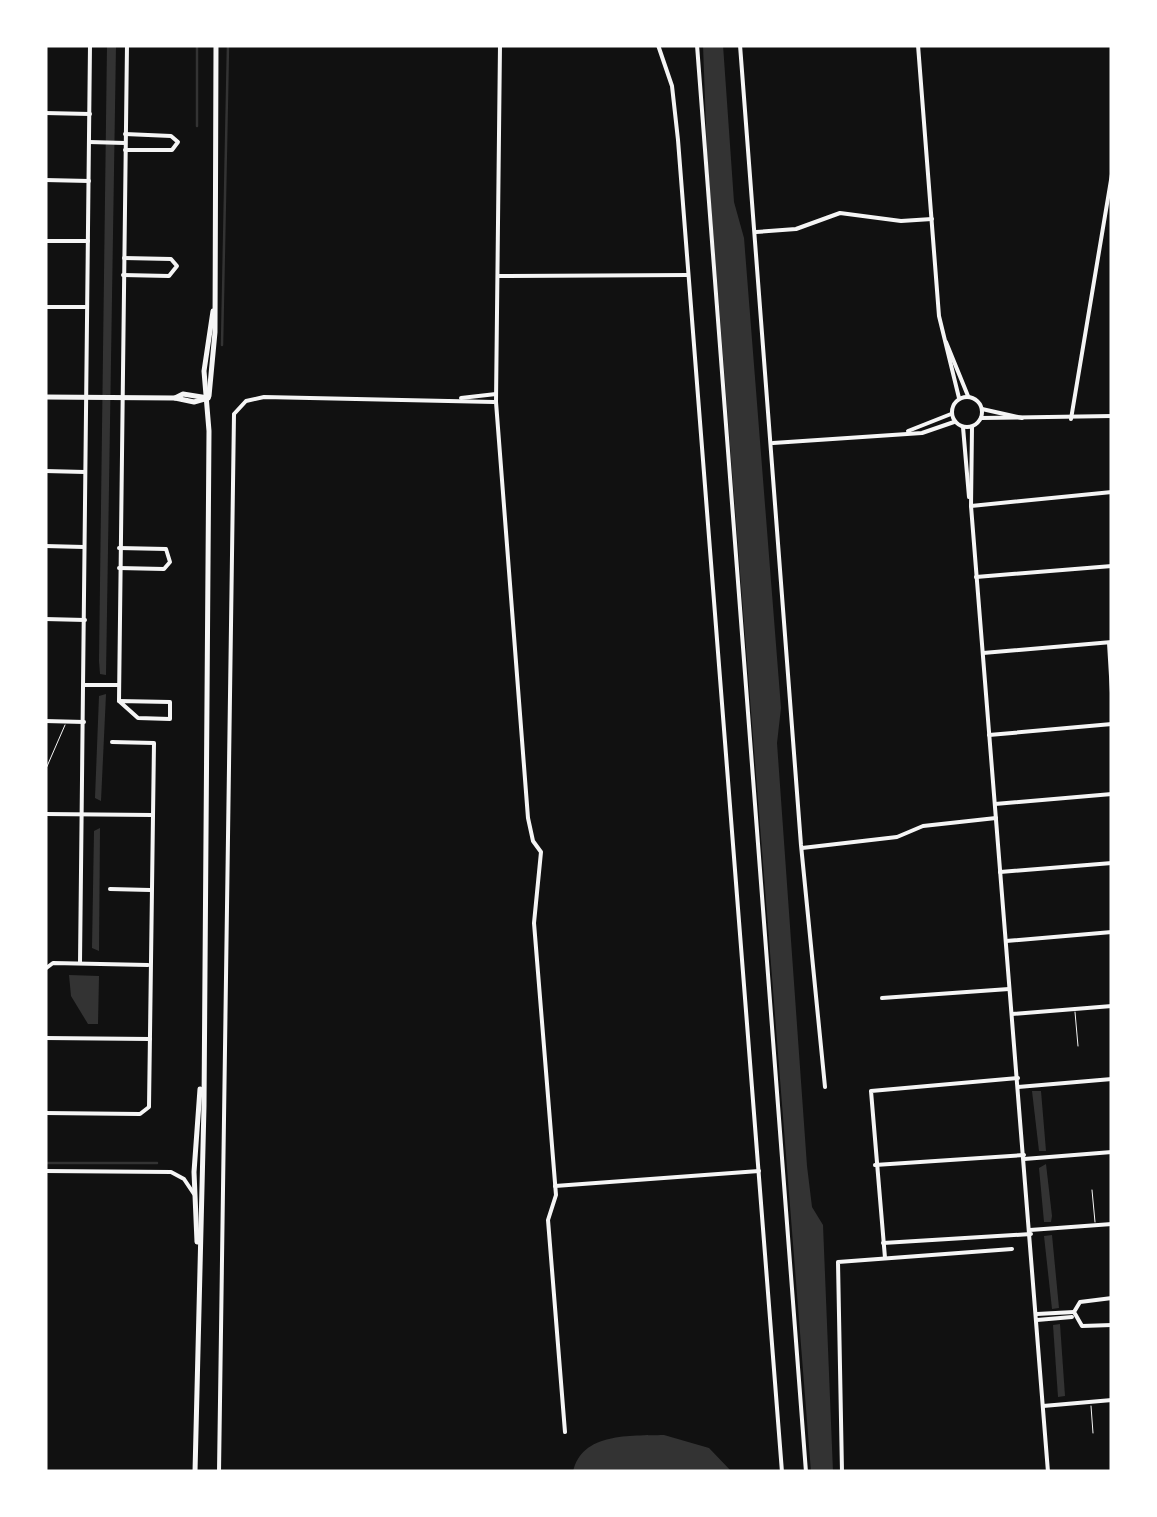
<svg xmlns="http://www.w3.org/2000/svg" width="1157" height="1517" font-family="'IBM Plex Serif',serif">
  <style>
    .water { fill: #333 }
    .lines { fill: none; stroke-linecap: round; stroke-linejoin: round }
    .stream { stroke: #333; stroke-width: 2.5 }
    .service { stroke: #f5f5f5; stroke-width: 1 }
    .minor { stroke: #f5f5f5; stroke-width: 4 }
    .tertiary { stroke: #f5f5f5; stroke-width: 4 }
    .secondary { stroke: #f5f5f5; stroke-width: 5 }
  </style>
  <rect width="100%" height="100%" fill="#111"/>
  <!-- water -->
  <g class="water">
    <path d="M107,45H116L106,675L100,674L99,661Z"/>
    <path d="M703,45H723L734,202L744,238L781,708L777,743L807,1166L812,1207L823,1225L833,1472H811L707,153Z"/>
    <path d="M106,694L101,801L95,798L99,696Z"/>
    <path d="M100,828L99,951L92,948L94,831Z"/>
    <path d="M69,975L99,976L98,1024H88L71,996Z"/>
    <path d="M1032,1091H1041L1046,1151H1039Z"/>
    <path d="M1046,1164L1052,1216L1051,1222H1044L1039,1168Z"/>
    <path d="M1052,1235L1059,1308L1052,1309L1044,1236Z"/>
    <path d="M1060,1324L1065,1396L1058,1397L1053,1325Z"/>
    <path d="M664,1435L709,1448L732,1472H573C582,1432 630,1436 664,1435Z"/>
  </g>
  <g class="lines">
    <!-- stream -->
    <g class="stream">
      <path d="M197,126V45"/>
      <path d="M222,345L228,45"/>
      <path d="M45,1163H157"/>
    </g>
    <!-- service -->
    <g class="service">
      <path d="M45,771L65,725"/>
      <path d="M1075,1012L1078,1046"/>
      <path d="M1092,1190L1095,1222"/>
      <path d="M1091,1406L1093,1433"/>
    </g>
    <!-- minor -->
    <g class="minor">
      <path d="M500,45L496,402L528,818L533,841L541,852L534,923L556,1195L548,1220L565,1432"/>
      <path d="M658,45L672,86L678,140L782,1472"/>
      <path d="M697,45L806,1472"/>
      <path d="M740,45L801,845L825,1087"/>
      <path d="M45,113L90,114"/>
      <path d="M89,142L125,143"/>
      <path d="M125,150H172L178,142L171,136L125,134"/>
      <path d="M45,180L89,181"/>
      <path d="M756,232L796,229L840,213L901,221L932,219"/>
      <path d="M45,241H88"/>
      <path d="M123,275L169,276L177,266L171,259L124,258"/>
      <path d="M498,276L688,275"/>
      <path d="M45,307H85"/>
      <path d="M461,398L496,394"/>
      <path d="M1071,419L1112,174"/>
      <path d="M908,431L951,414"/>
      <path d="M773,443L922,433L954,422"/>
      <path d="M45,471L85,472"/>
      <path d="M971,506L1112,492"/>
      <path d="M45,546L84,547"/>
      <path d="M119,568L164,569L170,562L166,549L119,548"/>
      <path d="M976,577L1112,566"/>
      <path d="M45,619L85,620"/>
      <path d="M1109,643L1112,693"/>
      <path d="M983,653L1112,642"/>
      <path d="M85,685H118"/>
      <path d="M119,701L127,45"/>
      <path d="M119,701L170,702V719L138,718Z"/>
      <path d="M45,721L84,722"/>
      <path d="M989,735L1112,724"/>
      <path d="M995,804L1112,794"/>
      <path d="M45,814L152,815"/>
      <path d="M802,848L897,837L923,826L996,818"/>
      <path d="M1000,872L1112,863"/>
      <path d="M110,889L150,890"/>
      <path d="M1006,941L1112,932"/>
      <path d="M80,963L90,45"/>
      <path d="M45,969L53,963L148,965"/>
      <path d="M882,998L1009,989"/>
      <path d="M1012,1014L1112,1006"/>
      <path d="M45,1038L150,1039"/>
      <path d="M1018,1087L1112,1079"/>
      <path d="M45,1113L140,1114L149,1107L154,743L112,742"/>
      <path d="M1024,1159L1112,1152"/>
      <path d="M875,1165L1024,1155"/>
      <path d="M45,1171L171,1172L184,1179L194,1194"/>
      <path d="M555,1186L759,1171"/>
      <path d="M1030,1230L1112,1224"/>
      <path d="M883,1243L1031,1234"/>
      <path d="M885,1258L871,1091L1018,1078"/>
      <path d="M1112,1298L1080,1302L1074,1312L1082,1326L1112,1325"/>
      <path d="M1037,1314L1074,1312"/>
      <path d="M1037,1320L1072,1317"/>
      <path d="M1043,1406L1112,1400"/>
      <path d="M219,1472L234,414L246,401L264,397L494,402"/>
      <path d="M842,1472L838,1262L1012,1249"/>
    </g>
    <!-- tertiary -->
    <g class="tertiary">
      <path d="M918,45L939,316L959,398"/>
      <path d="M946,342L968,396"/>
      <circle cx="967" cy="412" r="15"/>
      <path d="M982,409L1022,418"/>
      <path d="M981,418L1112,416"/>
      <path d="M963,427L969,497"/>
      <path d="M972,427L971,506L1048,1472"/>
    </g>
    <!-- secondary -->
    <g class="secondary">
      <path d="M209,396L215,332L216,45"/>
      <path d="M45,397L175,398L183,394L208,398"/>
      <path d="M175,398L194,402L208,398"/>
      <path d="M197,1242L194,1172L200,1089"/>
      <path d="M195,1472L204,1106L209,431L204,371L213,311"/>
    </g>
  </g>
  <!-- border -->
  <rect width="1157" height="1517" fill="none" stroke="#ffffff" stroke-width="95"/>
</svg>
